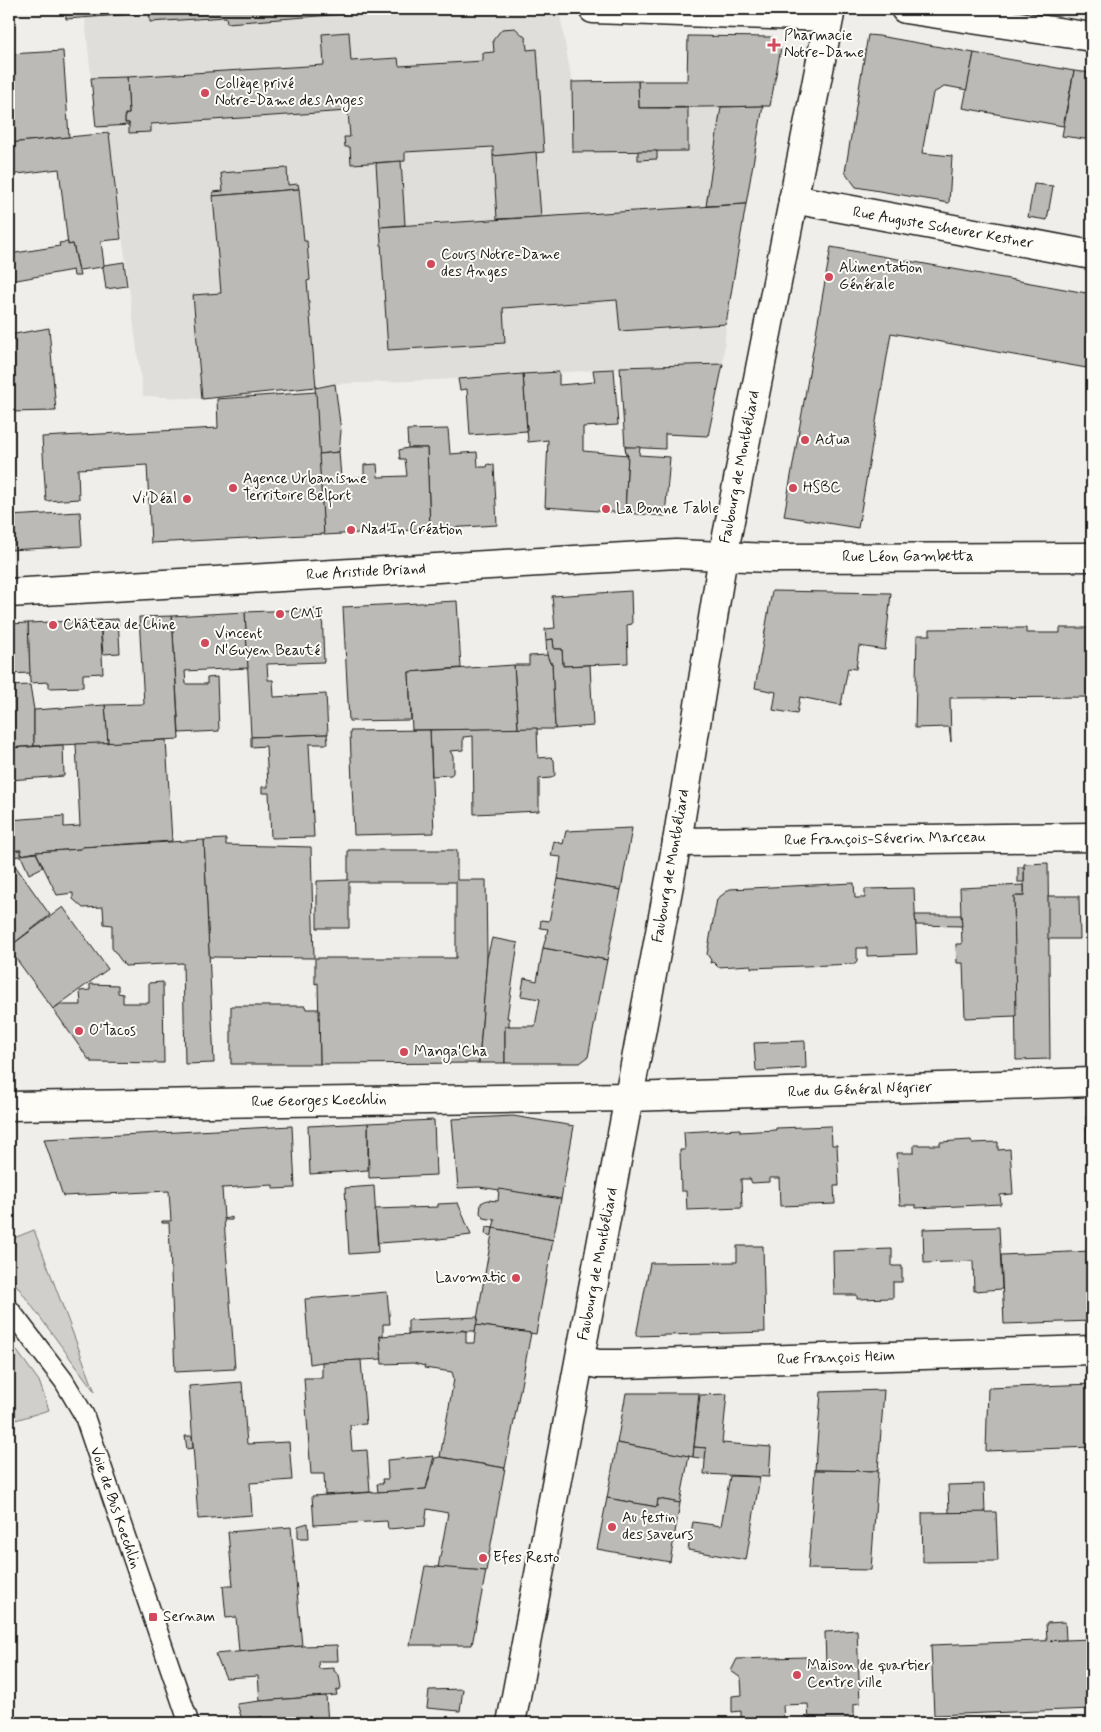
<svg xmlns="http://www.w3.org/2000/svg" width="1101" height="1732" font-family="Mynerve,sans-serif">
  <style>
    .built { fill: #e0deda }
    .green { fill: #d0cfcc; stroke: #767674 }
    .building { fill: #bbbab6; stroke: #1c1c1c }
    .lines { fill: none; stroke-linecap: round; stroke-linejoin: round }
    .lane-casing { stroke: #1c1c1c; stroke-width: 22 }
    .street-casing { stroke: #1c1c1c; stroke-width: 31 }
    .secondary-casing { stroke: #1c1c1c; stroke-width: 31 }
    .lane { stroke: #fdfcf7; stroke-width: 19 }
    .street { stroke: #fdfcf7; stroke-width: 28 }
    .secondary { stroke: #fdfcf7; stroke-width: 28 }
    .poi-dot { fill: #d1495b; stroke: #fdfcf7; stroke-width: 2 }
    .labels { text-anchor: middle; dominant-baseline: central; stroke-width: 4; stroke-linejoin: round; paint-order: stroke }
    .poi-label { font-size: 15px; fill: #1c1c1c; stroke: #fdfcf7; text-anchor: start }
    .street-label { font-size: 15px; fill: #1c1c1c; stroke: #fdfcf7 }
  </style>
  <rect width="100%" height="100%" fill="#f0eeea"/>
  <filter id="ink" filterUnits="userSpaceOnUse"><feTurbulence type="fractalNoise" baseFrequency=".02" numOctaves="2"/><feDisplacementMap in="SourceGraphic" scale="10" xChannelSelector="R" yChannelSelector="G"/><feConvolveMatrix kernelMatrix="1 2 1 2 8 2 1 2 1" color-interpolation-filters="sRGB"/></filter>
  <g filter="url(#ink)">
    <!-- built -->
    <path class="built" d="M65,9H559L572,82L573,152L638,151V160L657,159V151H688V108L763,106L726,324L723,364L620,367L614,369L458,379L335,384L202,399L143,396L109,133L96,127L85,18L66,19Z"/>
    <!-- green -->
    <g class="green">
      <path d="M34,1230L95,1392L9,1275V1240Z"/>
      <path d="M9,1340L39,1381L49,1410L9,1422Z"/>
    </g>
    <!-- building -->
    <g class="building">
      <path d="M65,9H149V13L66,19Z"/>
      <path d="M149,9H345V14L227,23L226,17L150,22Z"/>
      <path d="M515,28L526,38L527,50L537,49L544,152L493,156V147L405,152V161L351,164L350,147H345L344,137H350L348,111L151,124V132L129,133V123H125V114H129L127,77L324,65L322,34L349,32L351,61L398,58L399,66L483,61V53L494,52L493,40L502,29Z"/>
      <path d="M868,35L879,36L974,53L967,90L946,86L933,93L922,153L952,156L949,203L856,187L845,172Z"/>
      <path d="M688,36L772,37L781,48L770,106L639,108L638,81H687Z"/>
      <path d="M63,51L69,137L10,143L9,54Z"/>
      <path d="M974,53L1074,71L1063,126L963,108Z"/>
      <path d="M1074,71L1092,73V140L1062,136Z"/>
      <path d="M127,77L129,114H125V123H129V125L96,127L91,78Z"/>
      <path d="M638,81L639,108H688V151L573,152L572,82Z"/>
      <path d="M763,106L746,204L706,206L721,107Z"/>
      <path d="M109,133L121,239L101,241L104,265L103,267L79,270L73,244L68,245L59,169L9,175V143Z"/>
      <path d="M638,151H657V159L638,160Z"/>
      <path d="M536,152L541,217L497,219L493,156Z"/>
      <path d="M401,161L405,225L380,227L376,163Z"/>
      <path d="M287,168L288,185L298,184L299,189L213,196V192L223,191L221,173Z"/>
      <path d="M1034,184L1053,186L1047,220L1028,217Z"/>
      <path d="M299,189L304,241H307L310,280L307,281L316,387L202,399L193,295L221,293L213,196Z"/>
      <path d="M746,204L726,324L620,331L617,300L503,308L505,343L388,350L380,227Z"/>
      <path d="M68,242V245L73,244L80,276H74L73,270L11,281L9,254L60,246L59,243Z"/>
      <path d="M831,247L1092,294V369L891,333L858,528L784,516Z"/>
      <path d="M124,262L127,286L106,289L103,267L104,265Z"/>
      <path d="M49,328L56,411L9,412V335Z"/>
      <path d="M723,364L708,436L665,434V449L625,447L620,367Z"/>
      <path d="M614,369L618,425L583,427V451L628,455L625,513L545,507L548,440L528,442L523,374L559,372V385L595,382L593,370Z"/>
      <path d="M523,374L527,431L470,435L467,389L460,390L458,379Z"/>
      <path d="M335,384L341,431L339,452L319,454L315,388Z"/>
      <path d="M316,392L324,534L151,543L147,465L78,469L79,499L46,501L42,437L218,428L217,399Z"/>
      <path d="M448,429L450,454L477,452L478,467H487L488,464L494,465L497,525L430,529L427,448H408L407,430Z"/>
      <path d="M625,447H640L639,455L670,457L665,516L625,513L628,455L626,454Z"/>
      <path d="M408,448H427L430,529L324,535L319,454L339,452L341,478L364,477V465L377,464L378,477L407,476L405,459H400L399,450Z"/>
      <path d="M80,512L82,546L9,550V516Z"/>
      <path d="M631,591L632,624L627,625L628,663L563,666L562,649H554L553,639L546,640L545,629L555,628L552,596Z"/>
      <path d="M772,591L891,593L885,650L859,646L856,669L848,668L841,705L800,697L797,714L773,710L776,692L755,688Z"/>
      <path d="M457,601L461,668L409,672L411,720L349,721L343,607Z"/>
      <path d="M322,609L324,662L267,664L268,680H273L274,697L326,694L328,734L251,737L245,612Z"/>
      <path d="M245,612L248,668L185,671L186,684H207V678L217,677L219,731L179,733L172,616Z"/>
      <path d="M172,616L179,739L108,743L105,705L144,704L139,617Z"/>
      <path d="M118,619L120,653L103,654L100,620Z"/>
      <path d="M100,620L103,673L83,674V687L49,688V682L30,683L28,623Z"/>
      <path d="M28,623L30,673L9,674V624Z"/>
      <path d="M1026,628V633H1060V628H1092V697L950,698L951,742L949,727L915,728L917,635H930V629Z"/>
      <path d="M553,639L554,649H562L563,666L590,665L593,726L555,729L552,663H550L547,655L546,640Z"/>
      <path d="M547,655L550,663H552L555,729H518L514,665H529V656Z"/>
      <path d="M514,665L518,729L412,730L409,672Z"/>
      <path d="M30,685L34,710V746L9,748V686Z"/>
      <path d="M105,705L108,743L34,746V710Z"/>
      <path d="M537,728L538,758L551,757L554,760L555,775L551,778L539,779V811L474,814L473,736L463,737V750L450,751L453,756V773L451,775L432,776L430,730Z"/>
      <path d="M430,730L434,833L354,835L350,731Z"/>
      <path d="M327,734L328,744H309L314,837L271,838L269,793H262V787H268L266,746L251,747V737Z"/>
      <path d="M166,740L172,841L82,847L81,849L36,852L21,855V850L9,851V820L64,816V827L80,826L76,744Z"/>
      <path d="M63,745L64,776L9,780V748Z"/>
      <path d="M632,828L621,890L558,879L561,857L551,856L554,841L563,844L566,831Z"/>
      <path d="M226,839V845L311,847L314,958L209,957L204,840Z"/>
      <path d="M204,840L214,1063L185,1064L183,963L125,966L112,948V925L104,924L103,907L83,908L73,899V893L57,895L36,852L81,849L82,847Z"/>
      <path d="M21,850V855L36,853L43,867L29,874L21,856L9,857L50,915L9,947V851Z"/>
      <path d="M348,850H457V880H486L487,958L479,1063L320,1064L318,983L315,984V958H456V882H349V928H317V881L348,880Z"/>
      <path d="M1048,863L1050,1059L1016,1060L1014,896H1024V864Z"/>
      <rect x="1018" y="867" width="6" height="15"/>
      <path d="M558,879L621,890L607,960L543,948L548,929L540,928L541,920L549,921Z"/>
      <path d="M854,883L855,898H865V889L914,888L917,954L867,956V948H857V962L855,964L751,968V965L718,967L713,962L710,963L711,960L707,954L717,899L730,889Z"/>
      <path d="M1024,885V896H1014L1016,1016L965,1018L963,963H957L956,944H962L960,888Z"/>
      <path d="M1048,896H1079L1080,939H1048Z"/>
      <path d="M63,907L108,969L53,1009L9,949V947Z"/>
      <path d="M915,915H961L962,926L916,925Z"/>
      <path d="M492,938L518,943L507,1018H509V1026H505V1063H479L487,958Z"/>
      <path d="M543,948L607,960L588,1057L580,1063H505V1026H535L540,999L521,996L524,978L537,981Z"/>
      <path d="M163,982L164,1063L91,1062V1060H89L53,1009L59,1005H81L80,991L90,990V984L118,985V993L123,994V1003H149V983Z"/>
      <path d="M231,1006H305L306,1009H319L320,1064H231Z"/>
      <path d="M805,1041L806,1068L756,1071L754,1043Z"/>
      <path d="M1092,1115V1178H1088L1086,1116Z"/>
      <path d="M513,1116L574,1126L561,1199L479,1187L458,1188L452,1119Z"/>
      <path d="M434,1120L436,1175L369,1178L368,1123Z"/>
      <path d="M368,1123V1170L310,1174L308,1126Z"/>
      <path d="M292,1126L295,1188L273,1189V1185L222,1188L224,1219L232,1217V1220H224L235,1369L175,1372L169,1223H162V1221H171L169,1191L63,1196L44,1139Z"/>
      <path d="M831,1126L832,1145H837L839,1186H834L835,1204L780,1206L779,1178H769V1182L752,1183L750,1179H741L742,1208L687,1210L686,1191H681L680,1150H685L684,1132L740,1129V1132L776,1130V1128Z"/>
      <path d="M971,1140L972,1143L998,1142V1150L1010,1149L1013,1194L1000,1195L1001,1204L916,1208V1205H900L897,1153H914V1145H940V1142Z"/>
      <path d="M374,1186L378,1252L349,1254L345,1188Z"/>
      <path d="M499,1189L561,1199L553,1240L493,1228L495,1220L484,1218L480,1213L481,1203L487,1200L498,1201Z"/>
      <path d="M458,1203L471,1235L439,1239L378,1243L375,1209L438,1207V1204Z"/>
      <rect x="1089" y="1215" width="3" height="9"/>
      <path d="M486,1227L493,1228L492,1236L485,1234Z"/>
      <path d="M999,1227L1002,1289L974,1291L973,1261L924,1263L923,1229Z"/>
      <path d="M493,1228L553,1240L536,1334L476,1325Z"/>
      <path d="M737,1246H763L765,1332L636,1336L650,1263L737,1262Z"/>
      <path d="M892,1249V1266H902V1282H893V1298L857,1299V1295H834L833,1251Z"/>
      <path d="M1092,1251V1321L1004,1324L1001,1255Z"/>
      <path d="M387,1292L390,1324H383V1336H380L382,1359L322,1362L310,1364L305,1299Z"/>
      <path d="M478,1317L475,1331H463V1330H462L461,1331L408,1334V1320Z"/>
      <path d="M476,1325L531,1333L505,1468L440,1457L454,1379L452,1372L424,1368L425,1366L413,1363L382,1364L380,1336L461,1331L463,1330V1331H466V1343H474Z"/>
      <path d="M361,1360L366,1424L350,1425L352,1451L367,1450L370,1492L325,1495L324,1474H311L304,1378H322V1362Z"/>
      <path d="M242,1382L247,1444L289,1442L292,1480L250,1483L252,1515L198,1519L189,1386Z"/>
      <path d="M1092,1384V1447L986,1451L988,1388Z"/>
      <path d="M884,1390L878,1471L815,1470L821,1392Z"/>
      <path d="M626,1393H699L693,1457L617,1443Z"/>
      <path d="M727,1394L722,1443L771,1447L769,1477L704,1474L706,1448L694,1447L700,1395Z"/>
      <path d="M185,1436H192L193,1448L187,1449Z"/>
      <path d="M617,1443L689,1456L680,1503L658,1499L657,1507L607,1498Z"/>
      <path d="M694,1447L706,1448L705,1459L693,1457Z"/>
      <path d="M434,1456L426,1489L378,1492L377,1484H383L382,1479H388L387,1460Z"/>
      <path d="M440,1457L505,1468L486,1571L438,1568L448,1513L427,1509L425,1526L388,1529L387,1521L314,1525L312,1496L426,1489L435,1458Z"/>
      <path d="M815,1470L878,1471L871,1570L808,1569Z"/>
      <path d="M730,1476L760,1477L746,1560L688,1550L693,1522L721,1526Z"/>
      <path d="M984,1484L985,1513H949L948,1485Z"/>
      <path d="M607,1498L657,1507L658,1499L680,1503L670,1562L597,1549Z"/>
      <path d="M996,1512L998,1561L923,1562L922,1513Z"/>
      <path d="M308,1523L309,1538H298V1526Z"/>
      <path d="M291,1527L302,1646L239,1652L236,1617L226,1618L223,1586H233L228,1532Z"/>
      <path d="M425,1566L486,1571L472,1645H410Z"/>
      <path d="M1065,1622L1066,1640L1047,1641L1046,1623Z"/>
      <path d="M857,1630L860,1703L854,1704V1723H809L808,1704L783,1705L784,1723H741V1711L732,1712V1696L742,1695L741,1678L731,1671L737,1659L806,1657L807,1667L826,1665L825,1632Z"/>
      <path d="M1092,1639V1709L934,1715L931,1645Z"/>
      <path d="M337,1645L338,1661H318L319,1669L334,1668V1671L339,1675L341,1688L336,1691L337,1695L326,1696L260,1701L258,1676L226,1678L215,1654L302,1646Z"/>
      <path d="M463,1689L460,1711L427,1708L429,1690Z"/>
      <path d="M326,1696L328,1723H257V1718L262,1717L242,1719L237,1704L260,1701Z"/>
    </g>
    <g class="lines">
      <!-- lane casing -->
      <g class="lane-casing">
        <path id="lane" d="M9,1309L64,1381L84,1415L189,1723"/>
      </g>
      <!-- street casing -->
      <g class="street-casing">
        <g id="street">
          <path d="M593,9L829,17"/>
          <path d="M905,9L1092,37"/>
          <path d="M793,199L1092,255"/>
          <path d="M9,593L676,554L770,558L1092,557"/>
          <path d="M677,842L1092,837"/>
          <path d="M629,1097L1092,1082"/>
          <path d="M580,1360L598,1364H622L1092,1350"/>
        </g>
      </g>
      <!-- secondary casing -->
      <g class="secondary-casing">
        <g id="secondary">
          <path d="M9,1106L629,1097"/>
          <path d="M511,1723L677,842L723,556L831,9"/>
        </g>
      </g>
      <!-- lane -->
      <use href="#lane" class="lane"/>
      <!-- street -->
      <use href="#street" class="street"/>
      <!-- secondary -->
      <use href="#secondary" class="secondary"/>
    </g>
  </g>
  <!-- markers -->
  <g class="poi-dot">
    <path d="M771.5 37.5h5v5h5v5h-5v5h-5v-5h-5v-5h5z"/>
    <circle cx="205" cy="93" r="5"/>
    <circle cx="431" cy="264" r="5"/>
    <circle cx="829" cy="277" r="5"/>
    <circle cx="805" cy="440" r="5"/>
    <circle cx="233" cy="488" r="5"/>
    <circle cx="793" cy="488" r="5"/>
    <circle cx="187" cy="499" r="5"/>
    <circle cx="606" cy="509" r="5"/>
    <circle cx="351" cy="530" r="5"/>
    <circle cx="280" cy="614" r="5"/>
    <circle cx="53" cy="625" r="5"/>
    <circle cx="205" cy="643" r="5"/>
    <circle cx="79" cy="1031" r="5"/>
    <circle cx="404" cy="1052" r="5"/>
    <circle cx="516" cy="1278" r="5"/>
    <circle cx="612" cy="1527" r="5"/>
    <circle cx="483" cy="1558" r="5"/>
    <rect x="148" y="1612" width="10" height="10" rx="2.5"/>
    <circle cx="797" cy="1675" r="5"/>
  </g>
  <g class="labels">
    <!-- poi labels -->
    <g class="poi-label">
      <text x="784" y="36">Pharmacie<tspan x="784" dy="17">Notre-Dame</tspan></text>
      <text x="215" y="84">Collège privé<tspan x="215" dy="17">Notre-Dame des Anges</tspan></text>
      <text x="441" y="255">Cours Notre-Dame<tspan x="441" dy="17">des Anges</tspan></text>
      <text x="839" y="268">Alimentation<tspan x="839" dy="17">Générale</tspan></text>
      <text x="815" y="440">Actua</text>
      <text x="243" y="479">Agence Urbanisme<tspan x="243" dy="17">Territoire Belfort</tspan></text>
      <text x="803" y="488">HSBC</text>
      <text x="177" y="499" text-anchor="end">Vi'Déal</text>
      <text x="616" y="509">La Bonne Table</text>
      <text x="361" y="530">Nad'In Création</text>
      <text x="290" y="614">CMI</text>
      <text x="63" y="625">Château de Chine</text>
      <text x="215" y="634">Vincent<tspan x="215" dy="17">N'Guyen Beauté</tspan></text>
      <text x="89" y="1031">O'Tacos</text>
      <text x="414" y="1052">Manga'Cha</text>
      <text x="506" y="1278" text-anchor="end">Lavomatic</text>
      <text x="622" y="1518">Au festin<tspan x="622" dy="17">des saveurs</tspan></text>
      <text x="493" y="1558">Efes Resto</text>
      <text x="163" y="1617">Sernam</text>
      <text x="807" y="1666">Maison de quartier<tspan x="807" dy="17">Centre ville</tspan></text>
    </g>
    <!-- street labels -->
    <g class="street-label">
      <text transform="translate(943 228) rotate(10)">Rue Auguste Scheurer Kestner</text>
      <text transform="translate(740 467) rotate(-79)">Faubourg de Montbéliard</text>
      <text x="908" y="557">Rue Léon Gambetta</text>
      <text transform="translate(366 572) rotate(-3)">Rue Aristide Briand</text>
      <text transform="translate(885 839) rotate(-1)">Rue François-Séverin Marceau</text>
      <text transform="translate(671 866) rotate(-80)">Faubourg de Montbéliard</text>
      <text transform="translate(860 1090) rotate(-2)">Rue du Général Négrier</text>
      <text transform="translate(319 1101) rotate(-1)">Rue Georges Koechlin</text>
      <text transform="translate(598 1264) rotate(-79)">Faubourg de Montbéliard</text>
      <text transform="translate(836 1358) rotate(-2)">Rue François Heim</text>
      <text transform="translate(115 1508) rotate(71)">Voie de Bus Koechlin</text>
    </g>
  </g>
  <!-- margin -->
  <rect width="1101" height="1732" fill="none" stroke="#fdfcf7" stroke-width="30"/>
  <rect x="15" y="15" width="1071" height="1702" fill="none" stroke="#1c1c1c" stroke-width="2" filter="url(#ink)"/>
</svg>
